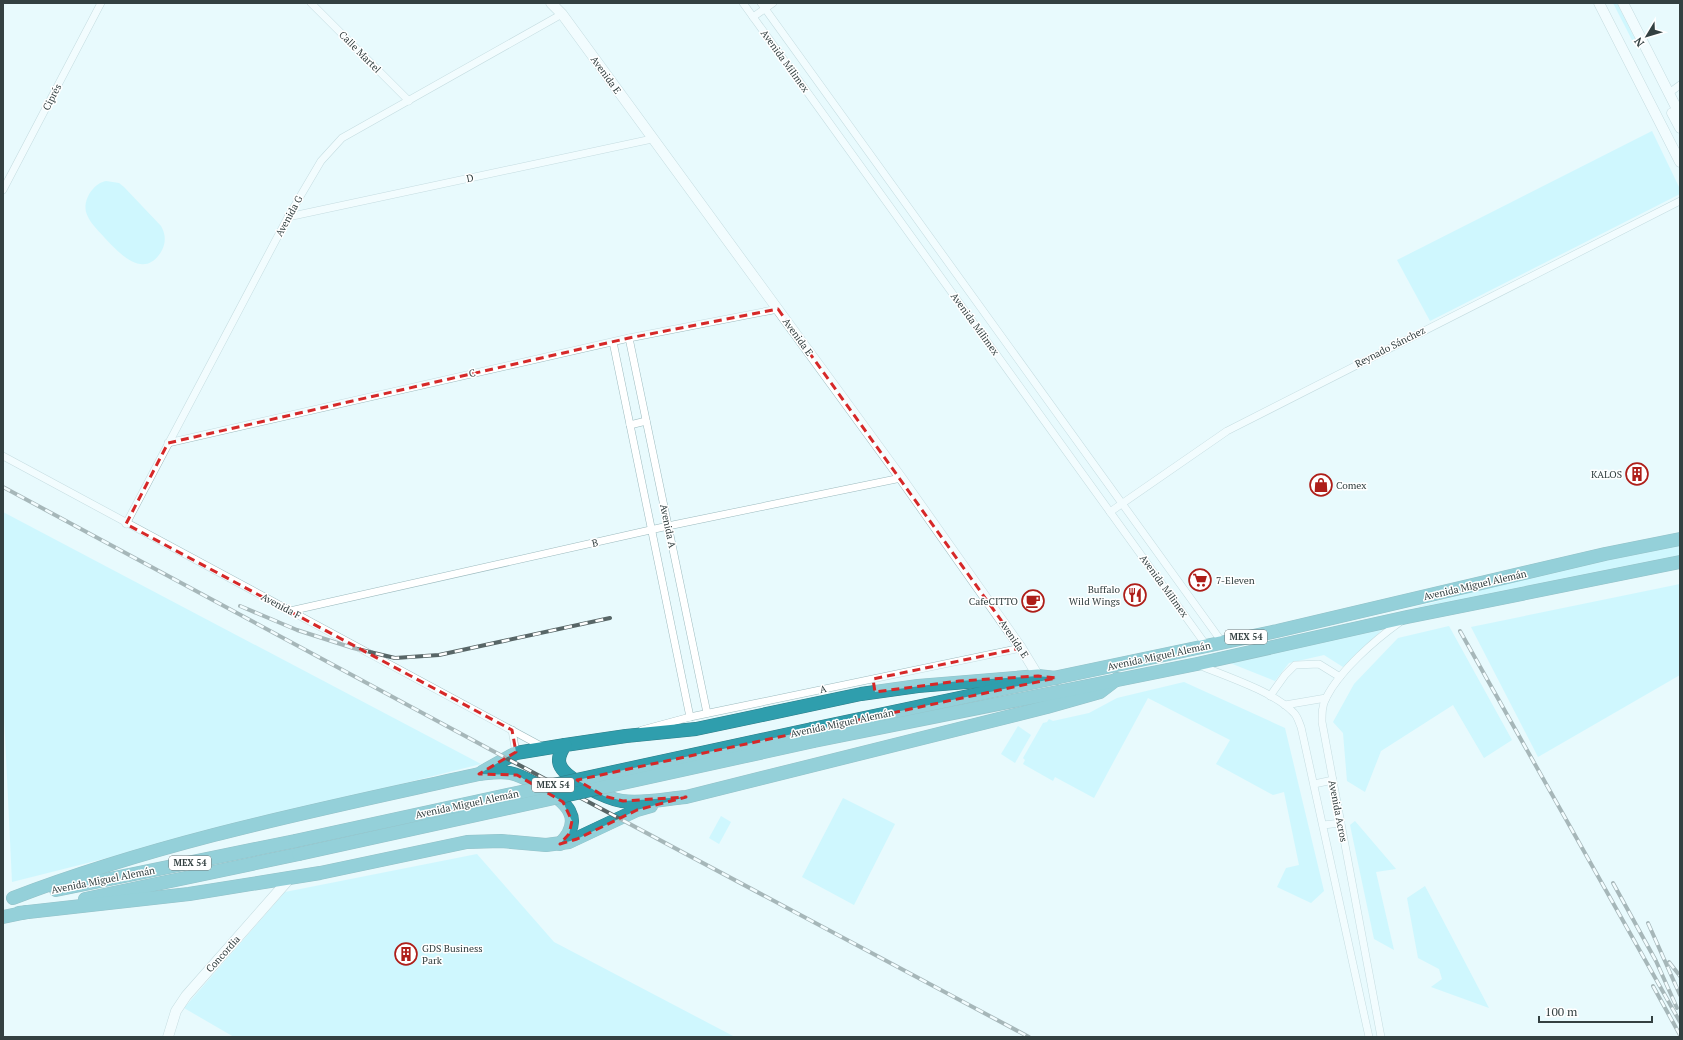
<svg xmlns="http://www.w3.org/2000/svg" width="1683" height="1040" font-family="'PT Serif',serif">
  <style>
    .green { fill: #b1f4fe }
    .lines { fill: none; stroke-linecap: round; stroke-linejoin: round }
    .street-casing { stroke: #9cbabe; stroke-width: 8 }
    .secondary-casing { stroke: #9cbabe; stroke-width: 11 }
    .highway-casing { stroke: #307d87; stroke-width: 14 }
    .street { stroke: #fff; stroke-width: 7 }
    .secondary { stroke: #fff; stroke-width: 10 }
    .highway { stroke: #2f9ead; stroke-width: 13 }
    .rail-casing { stroke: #586667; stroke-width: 4 }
    .rail { stroke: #fff; stroke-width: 2.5; stroke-dasharray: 8; stroke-linecap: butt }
    .highway-bridge-casing { stroke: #307d87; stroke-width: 14; stroke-linecap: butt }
    .highway-bridge { stroke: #2f9ead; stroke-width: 13 }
    .marked { fill: none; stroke: #d62828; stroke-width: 3; stroke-dasharray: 8 5; stroke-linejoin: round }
    .labels { text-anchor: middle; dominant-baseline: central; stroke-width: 3; stroke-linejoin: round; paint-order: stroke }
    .shield { fill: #fff; stroke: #70797a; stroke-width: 1 }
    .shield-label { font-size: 9px; font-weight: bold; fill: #334041 }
    .street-label { font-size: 10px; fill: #334041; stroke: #fff }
    .poi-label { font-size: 10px; fill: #334041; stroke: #fff; text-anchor: end }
  </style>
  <rect width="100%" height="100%" fill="#e8fafd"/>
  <!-- green -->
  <g class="green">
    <path d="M1613,3H1617L1635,39L1632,40Z"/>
    <path d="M1652,131L1680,189V194L1430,321L1397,260Z"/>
    <path d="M106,181L119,183L124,187L161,226C166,235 166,243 161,252C143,281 117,251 104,237C97,229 89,222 86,212C83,199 94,183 106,181Z"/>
    <path d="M3,512L481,764L12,882L3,694Z"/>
    <path d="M1680,543V557L1494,595L1412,608L1507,583Z"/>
    <path d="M1680,584V675L1538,757L1471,627Z"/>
    <path d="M1449,626L1512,740L1484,758L1453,705L1381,751L1365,792L1347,781L1343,733L1333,722L1354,684L1398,638Z"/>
    <path d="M1383,629L1343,667L1324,655L1289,663L1275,681L1230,663Z"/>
    <path d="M1184,682L1285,728L1324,891L1311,903L1277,887L1286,868L1299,865L1284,792L1273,795L1216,764L1230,740L1148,698L1094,798L1055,777L1053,781L1023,764L1025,760L1023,758L1043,723L1047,722L1049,719L1053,721L1089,713L1117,698Z"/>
    <path d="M1018,726L1031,735L1015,763L1001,754Z"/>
    <path d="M843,798L895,824L854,905L802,877Z"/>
    <path d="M721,816L731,822L719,844L709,838Z"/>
    <path d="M1355,821L1396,869L1376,872L1394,950L1374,939L1350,825Z"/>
    <path d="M477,854L554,942L735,1037H234L184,1008L285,892Z"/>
    <path d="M1425,886L1489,1008L1431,987L1442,979L1439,969L1418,958L1407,898Z"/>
  </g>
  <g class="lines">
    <!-- street casing -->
    <g class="street-casing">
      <g id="street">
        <path d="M311,3L409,101"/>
        <path d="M743,3L1206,645"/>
        <path d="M761,3L1222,642"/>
        <path d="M753,17L773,3"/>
        <path d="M1669,93L1680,85"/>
        <path d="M3,190L101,3"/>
        <path d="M288,217L652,139"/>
        <path d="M629,338L707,713"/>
        <path d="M613,342L690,717"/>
        <path d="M630,425L646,421"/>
        <path d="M168,443L629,338L778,309"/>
        <path d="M3,456L543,747"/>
        <path d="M1110,512L1227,431L1680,201"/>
        <path d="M126,524L288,217L321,161L342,138L562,14"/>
        <path d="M290,611L668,526L901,478"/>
        <path d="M1199,665C1227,677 1275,692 1294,713C1298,717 1299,723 1301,727L1369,1037"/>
        <path d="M1270,696L1285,675L1295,665L1319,664L1340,677"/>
        <path d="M1285,705L1326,698"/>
        <path d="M512,730L516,753"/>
        <path d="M642,730L690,717L1021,648"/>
        <path d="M1314,784L1333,780"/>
        <path d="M1323,825L1341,823"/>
        <path d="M1381,1037L1322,722C1322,713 1322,706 1326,698C1340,670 1375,640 1400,622"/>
      </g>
    </g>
    <!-- secondary casing -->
    <g class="secondary-casing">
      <g id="secondary">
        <path d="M551,3L562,14L901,478L1021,648L1038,676"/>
        <path d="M1599,3L1680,162"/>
        <path d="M1623,3L1680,115"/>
        <path d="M1672,113L1680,128"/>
        <path d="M168,1037L176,1011L186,996L290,878"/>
      </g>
    </g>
    <!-- highway casing -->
    <g class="highway-casing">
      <g id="highway">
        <path d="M1056,678L1038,676L918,686L861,694L696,729L626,736L565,745C561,751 557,758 560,765C565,779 608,799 622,801C642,804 665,799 686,797L1047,707L1100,692L1117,679"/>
        <path d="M812,729L1277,631L1605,554L1680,539"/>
        <path d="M814,741L1197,664L1407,617L1680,562"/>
        <path d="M482,772L516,753L565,745"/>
        <path d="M56,890L295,841"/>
        <path d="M13,898C164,840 322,809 479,774C489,773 500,771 510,773C521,775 532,782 541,787C565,801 586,818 560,844"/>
        <path d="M85,899L299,854"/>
        <path d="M19,913L189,894L320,873L467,842L501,841L546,845L569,842L637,810L651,806"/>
        <path d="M3,917L27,912"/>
      </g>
    </g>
    <!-- street -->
    <use href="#street" class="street"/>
    <!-- secondary -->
    <use href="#secondary" class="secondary"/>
    <!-- highway -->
    <use href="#highway" class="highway"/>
    <!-- rail casing -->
    <g class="rail-casing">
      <g id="rail">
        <path d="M3,487L506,758L1029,1037"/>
        <path d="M240,606L297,630L353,648L395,658L439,655L610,618"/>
        <path d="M1460,631L1680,1022"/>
        <path d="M1613,883L1656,961L1677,1008"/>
        <path d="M1648,923L1680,995"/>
        <path d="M1669,962L1680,976"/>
        <path d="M1653,986L1680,1035"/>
      </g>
    </g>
    <!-- rail -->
    <use href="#rail" class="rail"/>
    <!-- highway-bridge casing -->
    <g class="highway-bridge-casing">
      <g id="highway-bridge">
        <path d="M295,841L812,729"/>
        <path d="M299,854L814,741"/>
      </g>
    </g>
    <!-- highway-bridge -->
    <use href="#highway-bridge" class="highway-bridge"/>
  </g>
  <!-- marked area -->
  <path d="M0 0H1683V1040H0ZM778,309L1021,648L873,679L875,692L959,681L1038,676L1056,678L577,780L604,796L623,801L686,797L637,810L577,839L560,844L569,834L572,821L563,802L517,775L479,774L516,752L512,730L126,524L168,443L629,338Z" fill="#e8fafd" fill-opacity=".55" fill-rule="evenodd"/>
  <path class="marked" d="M778,309L1021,648L873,679L875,692L959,681L1038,676L1056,678L577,780L604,796L623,801L686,797L637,810L577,839L560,844L569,834L572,821L563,802L517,775L479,774L516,752L512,730L126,524L168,443L629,338Z"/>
  <!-- icons -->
  <defs>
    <g id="building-ring" transform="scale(1.15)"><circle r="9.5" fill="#fff" stroke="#ae1e19" stroke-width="1.5"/><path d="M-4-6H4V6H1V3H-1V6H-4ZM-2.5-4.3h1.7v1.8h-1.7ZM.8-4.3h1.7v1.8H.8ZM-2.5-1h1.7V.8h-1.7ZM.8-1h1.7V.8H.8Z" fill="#ae1e19"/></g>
    <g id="shop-ring" transform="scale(1.15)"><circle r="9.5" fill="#fff" stroke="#ae1e19" stroke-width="1.5"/><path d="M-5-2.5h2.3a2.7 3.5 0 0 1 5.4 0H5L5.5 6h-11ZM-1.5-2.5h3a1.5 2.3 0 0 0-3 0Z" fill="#ae1e19"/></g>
    <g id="supermarket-ring" transform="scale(1.15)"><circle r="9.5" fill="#fff" stroke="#ae1e19" stroke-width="1.5"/><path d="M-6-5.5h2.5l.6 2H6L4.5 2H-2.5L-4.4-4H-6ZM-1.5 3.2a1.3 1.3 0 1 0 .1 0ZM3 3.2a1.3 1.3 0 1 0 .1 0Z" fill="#ae1e19"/></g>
    <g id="restaurant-ring" transform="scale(1.15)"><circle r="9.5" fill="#fff" stroke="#ae1e19" stroke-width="1.5"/><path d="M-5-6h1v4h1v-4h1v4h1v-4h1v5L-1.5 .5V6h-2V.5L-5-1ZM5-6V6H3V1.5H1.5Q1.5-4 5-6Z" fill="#ae1e19"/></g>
    <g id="cafe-ring" transform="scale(1.15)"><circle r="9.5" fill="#fff" stroke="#ae1e19" stroke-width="1.5"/><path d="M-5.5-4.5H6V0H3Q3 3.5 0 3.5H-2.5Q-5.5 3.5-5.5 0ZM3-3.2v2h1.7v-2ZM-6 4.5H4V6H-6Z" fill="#ae1e19"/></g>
  </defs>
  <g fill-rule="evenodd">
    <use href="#building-ring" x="1637" y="474"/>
    <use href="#shop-ring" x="1321" y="485"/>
    <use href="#supermarket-ring" x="1200" y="580"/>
    <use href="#restaurant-ring" x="1135" y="595"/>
    <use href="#cafe-ring" x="1033" y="601"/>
    <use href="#building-ring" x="406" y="954"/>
  </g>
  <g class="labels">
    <!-- shield labels -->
    <g class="shield">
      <rect x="1225" y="630" width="42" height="14" rx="3"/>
      <rect x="532" y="778" width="42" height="14" rx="3"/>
      <rect x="169" y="856" width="42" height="14" rx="3"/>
    </g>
    <g class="shield-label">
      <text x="1246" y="637">MEX 54</text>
      <text x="553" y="785">MEX 54</text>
      <text x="190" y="863">MEX 54</text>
    </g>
    <!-- street labels -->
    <g class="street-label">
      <text transform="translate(360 52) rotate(45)">Calle Martel</text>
      <text transform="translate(785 61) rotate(54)">Avenida Milimex</text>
      <text transform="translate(606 75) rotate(54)">Avenida E</text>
      <text transform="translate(52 97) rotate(-62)">Ciprés</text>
      <text transform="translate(470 178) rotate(-12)">D</text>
      <text transform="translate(289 216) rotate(-61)">Avenida G</text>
      <text transform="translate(975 324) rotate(54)">Avenida Milimex</text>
      <text transform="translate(798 337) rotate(54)">Avenida E</text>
      <text transform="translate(1390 347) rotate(-27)">Reynado Sánchez</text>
      <text transform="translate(472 373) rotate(-13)">C</text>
      <text transform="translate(668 526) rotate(78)">Avenida A</text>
      <text transform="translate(595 543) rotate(-13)">B</text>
      <text transform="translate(1475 585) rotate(-13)">Avenida Miguel Alemán</text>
      <text transform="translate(1164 586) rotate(54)">Avenida Milimex</text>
      <text transform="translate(281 606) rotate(28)">Avenida F</text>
      <text transform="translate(1014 639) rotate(56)">Avenida E</text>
      <text transform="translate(1159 656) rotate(-12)">Avenida Miguel Alemán</text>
      <text transform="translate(823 689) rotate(-12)">A</text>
      <text transform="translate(842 723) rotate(-12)">Avenida Miguel Alemán</text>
      <text transform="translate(467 804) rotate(-12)">Avenida Miguel Alemán</text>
      <text transform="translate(1338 811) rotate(79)">Avenida Acros</text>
      <text transform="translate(103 880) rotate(-11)">Avenida Miguel Alemán</text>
      <text transform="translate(223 954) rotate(-48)">Concordia</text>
    </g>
    <!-- poi labels -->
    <g class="poi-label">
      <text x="1622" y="474">KALOS</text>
      <text x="1336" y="485" text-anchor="start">Comex</text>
      <text x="1216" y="580" text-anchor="start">7-Eleven</text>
      <text x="1120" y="589">Buffalo<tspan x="1120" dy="12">Wild Wings</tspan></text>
      <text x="1018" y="601">CafeCITTO</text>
      <text x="422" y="948" text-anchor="start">GDS Business<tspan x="422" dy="12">Park</tspan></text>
    </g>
  </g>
  <!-- border -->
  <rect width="1683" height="1040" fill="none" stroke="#334041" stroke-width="8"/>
  <!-- north arrow -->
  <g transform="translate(1647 36) rotate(232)" stroke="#ffffff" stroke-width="3" paint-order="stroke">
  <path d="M0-3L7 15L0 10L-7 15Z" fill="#334041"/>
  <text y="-6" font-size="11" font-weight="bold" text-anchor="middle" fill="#334041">N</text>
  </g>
  <!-- scale -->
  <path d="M1539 1016v6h113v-6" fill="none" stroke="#334041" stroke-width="2"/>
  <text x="1545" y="1016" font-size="12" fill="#334041" stroke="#ffffff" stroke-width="3" paint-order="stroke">100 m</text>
</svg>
